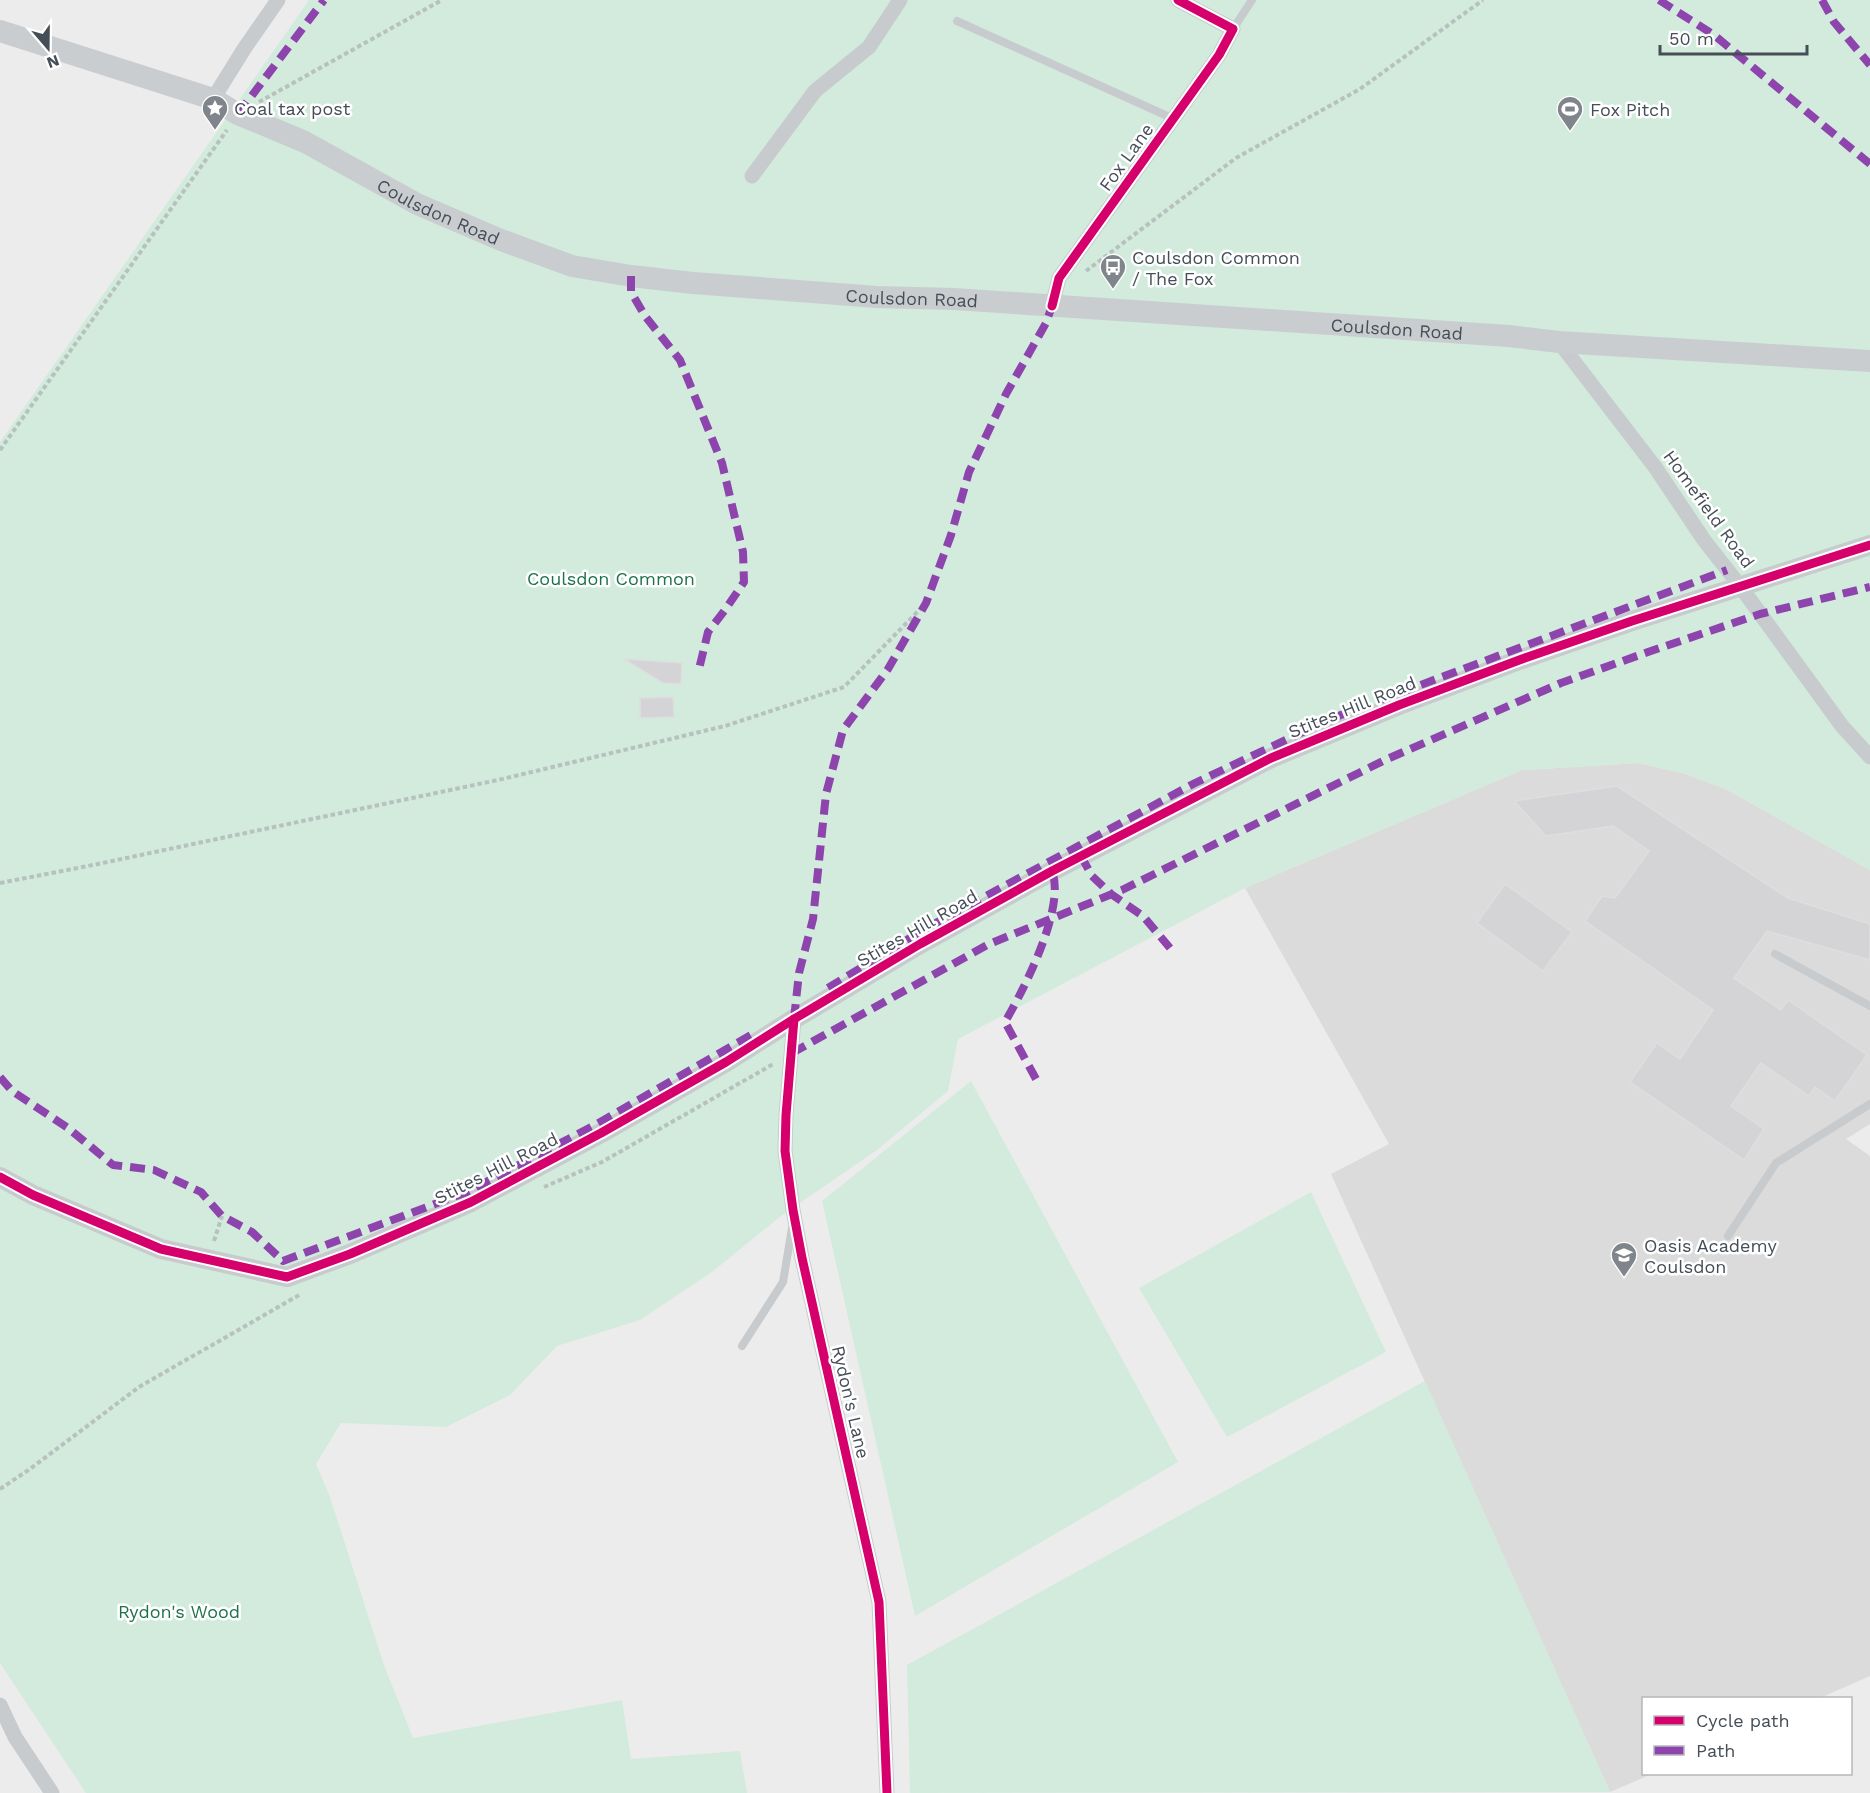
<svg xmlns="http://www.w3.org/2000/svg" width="1870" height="1793" font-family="'Work Sans',sans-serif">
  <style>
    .education { fill: #dbdbdc }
    .green { fill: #d2ebdd }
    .building { fill: #d4d4d7; stroke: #dededf; stroke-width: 1.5 }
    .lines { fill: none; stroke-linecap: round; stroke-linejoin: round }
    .path { stroke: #b7c1be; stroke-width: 4; stroke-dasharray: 4.5 3; stroke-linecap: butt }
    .service { stroke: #c8cbcd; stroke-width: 8 }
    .minor { stroke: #c8cbcd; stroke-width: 15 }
    .tertiary { stroke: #c8cbcd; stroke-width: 20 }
    .secondary { stroke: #cacdcf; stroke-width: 22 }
    .quiet { stroke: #8e44ad; stroke-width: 8; stroke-dasharray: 15 8; stroke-linecap: butt }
    .cycleway-casing { stroke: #fff; stroke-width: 13 }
    .cycleway { stroke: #d6006c; stroke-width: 9 }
    .labels { text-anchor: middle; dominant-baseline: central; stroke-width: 5; stroke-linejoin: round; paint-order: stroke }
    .poi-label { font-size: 18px; fill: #454e57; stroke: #fff; text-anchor: start }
    .street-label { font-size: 18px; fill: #454e57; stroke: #fff }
    .park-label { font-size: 18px; fill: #1c724c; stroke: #fff }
  </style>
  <rect width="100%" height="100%" fill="#edecec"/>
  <!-- education -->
  <path class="education" d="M1638,763L1683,773L1726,789L1870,870V1124L1846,1139L1870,1156V1676L1820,1698H1644V1774H1652L1610,1792L1331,1174L1389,1144L1245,888L1522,770Z"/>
  <!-- green -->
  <g class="green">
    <path d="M309,0H1870V870L1726,789L1683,773L1638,763L1522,770L1245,888L958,1039L948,1091L877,1150L781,1216L712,1272L640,1320L557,1346L510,1395L446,1427L341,1423L316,1464L330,1497L384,1665L413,1738L622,1700L631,1759L740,1751L747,1793H86L0,1663V442Z"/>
    <path d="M971,1081L1178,1462L915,1616L822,1201Z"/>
    <path d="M1311,1192L1386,1352L1227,1437L1139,1288Z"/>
    <path d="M1425,1381L1610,1792L910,1793L907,1665Z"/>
  </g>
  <!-- building -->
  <g class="building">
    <path d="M624,659L682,663L681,684L663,683Z"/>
    <path d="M673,697L674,717L640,718V698Z"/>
    <path d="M1617,786L1788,898L1870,924V960L1767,931L1734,978L1781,1010L1788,1000L1867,1055L1835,1101L1815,1087L1809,1096L1761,1063L1731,1106L1764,1129L1744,1160L1630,1082L1657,1043L1680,1059L1713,1010L1585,921L1602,896L1615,898L1649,851L1613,826L1546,836L1514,801Z"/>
    <path d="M1505,884L1572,932L1543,971L1477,923Z"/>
  </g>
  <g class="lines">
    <!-- path -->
    <g class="path">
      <path d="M259,102L442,0"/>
      <path d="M1086,271L1236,158L1360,89L1483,0"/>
      <path d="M0,450L227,130"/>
      <path d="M0,883L93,865L498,780L725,726L844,687L926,603"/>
      <path d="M544,1187L602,1162L775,1063"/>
      <path d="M214,1241L222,1216"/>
      <path d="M0,1489L30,1469L139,1387L301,1294"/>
    </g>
    <!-- service -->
    <g class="service">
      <path d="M957,21L1174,119"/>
      <path d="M1233,29L1252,0"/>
      <path d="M1775,954L1870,1006"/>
      <path d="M1728,1236L1776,1163L1870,1104"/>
      <path d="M742,1346L783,1282L792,1228"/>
    </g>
    <!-- minor -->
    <g class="minor">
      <path d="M213,99L244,49L278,0"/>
      <path d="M752,176L815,91L869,47L900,0"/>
      <path d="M1052,306L1059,278L1219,55L1233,29L1178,0"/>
      <path d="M1559,342L1655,467L1704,540L1740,586L1842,726L1870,757"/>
      <path d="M794,1019L786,1115L785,1151L793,1210L802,1258L879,1602L887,1793"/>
      <path d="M0,1705L15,1737L52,1793"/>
    </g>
    <!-- tertiary -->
    <path class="tertiary" d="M0,1177L33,1195L161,1249L287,1277L350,1254L471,1202L601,1133L726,1062L794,1019L920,944L1052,871L1271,758L1399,705L1522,659L1632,621L1870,545"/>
    <!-- secondary -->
    <path class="secondary" id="s1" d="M0,31L213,99L238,114L305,142L417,204L501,240L572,266L631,276L693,283L877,297L954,299L1509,336L1559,342L1870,361"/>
    <!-- quiet -->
    <g class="quiet">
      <path d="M1659,0L1714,35L1870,164"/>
      <path d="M1822,0L1834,22L1870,65"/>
      <path d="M238,114L324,0"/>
      <path d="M631,276V292L645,316L680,360L722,463L743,552L744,582L725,610L708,632L699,669"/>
      <path d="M1081,856L1092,876L1111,894L1143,916L1170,948"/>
      <path d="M828,988L923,930L1195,783L1330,719L1727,570"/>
      <path d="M794,1019L799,973L813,919L826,794L843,730L888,669L926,603L951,535L969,472L1006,394L1046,323L1052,306"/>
      <path d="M792,1053L989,944L1122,890L1385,760L1561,683L1648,652L1760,614L1870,587"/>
      <path d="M0,1077L12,1091L68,1128L113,1165L154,1170L201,1192L222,1216L252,1232L283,1261L467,1192L595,1125L751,1035"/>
      <path d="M1036,1079L1005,1022C1024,989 1066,908 1052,871"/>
    </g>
    <!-- cycleway casing -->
    <g class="cycleway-casing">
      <g id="cycleway">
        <path d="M1052,306L1059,278L1219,55L1233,29L1178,0"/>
        <path d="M794,1019L786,1115L785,1151L793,1210L802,1258L879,1602L887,1793"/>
        <path d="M0,1177L33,1195L161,1249L287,1277L350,1254L471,1202L601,1133L726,1062L794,1019L920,944L1052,871L1271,758L1399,705L1522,659L1632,621L1870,545"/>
      </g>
    </g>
    <!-- cycleway -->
    <use href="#cycleway" class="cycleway"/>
  </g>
  <!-- icons -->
  <defs>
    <g id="sight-pin" transform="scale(1.35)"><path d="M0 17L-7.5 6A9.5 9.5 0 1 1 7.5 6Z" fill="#80858b" stroke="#fff"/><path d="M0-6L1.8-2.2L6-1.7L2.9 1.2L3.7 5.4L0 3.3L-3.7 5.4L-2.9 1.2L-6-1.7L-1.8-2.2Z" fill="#fff"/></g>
    <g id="stadium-pin" transform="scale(1.35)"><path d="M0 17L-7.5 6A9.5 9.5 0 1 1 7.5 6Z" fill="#80858b" stroke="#fff"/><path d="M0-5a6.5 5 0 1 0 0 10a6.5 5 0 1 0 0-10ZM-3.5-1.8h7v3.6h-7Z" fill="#fff"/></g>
    <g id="bus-pin" transform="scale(1.35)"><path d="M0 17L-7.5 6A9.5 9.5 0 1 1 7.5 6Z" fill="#80858b" stroke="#fff"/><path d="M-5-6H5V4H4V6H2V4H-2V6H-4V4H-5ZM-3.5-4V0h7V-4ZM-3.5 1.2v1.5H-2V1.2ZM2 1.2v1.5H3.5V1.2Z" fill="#fff"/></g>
    <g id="school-pin" transform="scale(1.35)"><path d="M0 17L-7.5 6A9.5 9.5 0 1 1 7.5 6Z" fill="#80858b" stroke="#fff"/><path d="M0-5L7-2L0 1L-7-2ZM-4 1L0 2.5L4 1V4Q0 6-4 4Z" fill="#fff"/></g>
  </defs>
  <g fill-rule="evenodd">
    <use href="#sight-pin" x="215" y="108"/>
    <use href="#stadium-pin" x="1570" y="109"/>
    <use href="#bus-pin" x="1113" y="267"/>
    <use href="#school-pin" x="1624" y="1255"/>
  </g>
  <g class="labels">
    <!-- poi labels -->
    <g class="poi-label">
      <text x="234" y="108">Coal tax post</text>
      <text x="1590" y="109">Fox Pitch</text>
      <text x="1132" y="257">Coulsdon Common<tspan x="1132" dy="21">/ The Fox</tspan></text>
      <text x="1644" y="1245">Oasis Academy<tspan x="1644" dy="21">Coulsdon</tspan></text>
    </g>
    <!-- street labels -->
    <g class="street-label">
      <text transform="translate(1126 157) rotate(-54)">Fox Lane</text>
      <text stroke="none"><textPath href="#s1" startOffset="476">Coulsdon Road</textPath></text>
      <text stroke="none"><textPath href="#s1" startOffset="962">Coulsdon Road</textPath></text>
      <text stroke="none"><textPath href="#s1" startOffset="1448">Coulsdon Road</textPath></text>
      <text transform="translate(1709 509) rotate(54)">Homefield Road</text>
      <text transform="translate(1352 707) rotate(-22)">Stites Hill Road</text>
      <text transform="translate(917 928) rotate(-30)">Stites Hill Road</text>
      <text transform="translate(496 1168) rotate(-27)">Stites Hill Road</text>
      <text transform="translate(851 1402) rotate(77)">Rydon's Lane</text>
    </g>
    <!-- park labels -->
    <g class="park-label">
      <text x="611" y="578">Coulsdon Common</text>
      <text x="179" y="1611">Rydon's Wood</text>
    </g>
  </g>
  <!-- legend -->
  <rect x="1642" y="1697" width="210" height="78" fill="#ffffff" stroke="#b5b8bc" stroke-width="1.5"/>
  <rect x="1654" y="1716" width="30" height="9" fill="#d6006c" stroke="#b5b8bc" stroke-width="1.5"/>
  <text x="1696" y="1727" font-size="18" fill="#454e57">Cycle path</text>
  <rect x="1654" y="1746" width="30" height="9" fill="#8e44ad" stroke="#b5b8bc" stroke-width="1.5"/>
  <text x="1696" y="1757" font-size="18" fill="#454e57">Path</text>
  <!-- north arrow -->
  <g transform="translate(48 48) rotate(160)" stroke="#ffffff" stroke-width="4.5" paint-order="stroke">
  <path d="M0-4.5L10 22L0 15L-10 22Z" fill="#454e57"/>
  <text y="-9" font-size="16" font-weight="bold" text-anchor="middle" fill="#454e57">N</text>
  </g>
  <!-- scale -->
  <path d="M1660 45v9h147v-9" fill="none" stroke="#454e57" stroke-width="3"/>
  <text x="1669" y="45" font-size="18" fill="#454e57" stroke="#ffffff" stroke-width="4.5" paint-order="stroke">50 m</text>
</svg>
